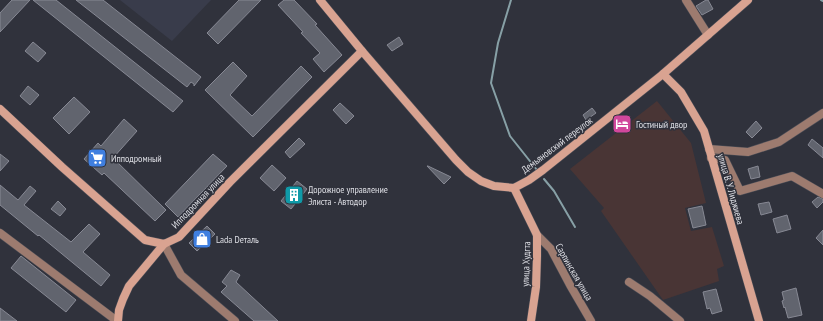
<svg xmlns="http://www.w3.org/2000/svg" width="823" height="321" font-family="'PT Sans Narrow',sans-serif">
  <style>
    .built { fill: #393c4b }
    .industrial { fill: #493535 }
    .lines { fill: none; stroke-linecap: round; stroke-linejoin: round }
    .stream { stroke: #87a0a6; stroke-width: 2 }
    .building { fill: #61646e; stroke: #878994 }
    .street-casing { stroke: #4c4e57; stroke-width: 9 }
    .secondary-casing { stroke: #4c4e57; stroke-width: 9 }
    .street { stroke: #9d7b6f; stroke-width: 8 }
    .secondary { stroke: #d9a391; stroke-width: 8 }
    .labels { text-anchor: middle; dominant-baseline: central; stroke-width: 3; stroke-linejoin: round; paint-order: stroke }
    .poi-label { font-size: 10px; fill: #dddee4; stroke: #30323c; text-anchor: start }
    .street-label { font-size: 10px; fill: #dddee4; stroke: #30323c }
  </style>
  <rect width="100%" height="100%" fill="#30323c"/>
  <!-- built -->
  <path class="built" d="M120,0H211L172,41Z"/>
  <!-- industrial -->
  <path class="industrial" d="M657,101L691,143L706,203L685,208L691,231L712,227L724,266L717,269L719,281L663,300L601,211L604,208L570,169Z"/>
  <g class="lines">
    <!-- stream -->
    <g class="stream">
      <path d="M511,0L498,43L491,83L510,136L537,170"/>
      <path d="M821,0L823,1"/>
      <path d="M544,179L554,191L575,227"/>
    </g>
  </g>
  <!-- building -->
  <g class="building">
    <path d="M12,0H30L0,32V13Z"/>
    <path d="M33,0H56L183,101L173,112Z"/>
    <path d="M76,0H103L201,77L194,86V84L191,82L187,87Z"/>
    <path d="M239,0H261L218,44L207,33Z"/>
    <path d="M284,0H294L317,24L315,25L342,55L324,72L313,59L320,53L301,33L303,32L278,5Z"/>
    <path d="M706,0H708L713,9L702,15L696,6Z"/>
    <path d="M399,37L403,44L392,51L387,45Z"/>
    <path d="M33,42L46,53L38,62L25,51Z"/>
    <path d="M233,62L247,76L230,95L252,116L301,66L312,77L253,137L205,90Z"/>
    <path d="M28,86L39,95L30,105L20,96Z"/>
    <path d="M74,97L90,112L69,134L53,118Z"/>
    <path d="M340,103L354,116L346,124L333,110Z"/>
    <path d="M592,108L596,113L586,120L583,115Z"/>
    <path d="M124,119L137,131L113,158L166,210L155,221L104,173L102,175L84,159L98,143L101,146Z"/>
    <path d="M756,121L762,128L752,138L746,132Z"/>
    <path d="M299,138L305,144L290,158L285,152Z"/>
    <path d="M812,139L823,148V158L808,145Z"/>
    <path d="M0,154L9,161L0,171Z"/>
    <path d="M213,154L227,166L178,217L165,204Z"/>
    <path d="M272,165L286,178L274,191L260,178Z"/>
    <path d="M427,166H428L451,177L444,184Z"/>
    <path d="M758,166L760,177L751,179L748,169Z"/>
    <path d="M297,181L307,189L291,209L281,201Z"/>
    <path d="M0,185L18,200L30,186L36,191L24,205L71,242L89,224L100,234L83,252L110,275L101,286L39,235L38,236L0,205Z"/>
    <path d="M818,197L823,199V202L817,208L812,202Z"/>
    <path d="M58,201L66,209L60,216L51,209Z"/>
    <path d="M769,202L772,212L761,215L758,204Z"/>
    <path d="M702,206L706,225L693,228L688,209Z"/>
    <path d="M787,215L791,229L777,233L773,219Z"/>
    <path d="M207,226L215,234L197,251L189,243Z"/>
    <path d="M823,230V245L816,238Z"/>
    <path d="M21,256L76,300L66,312L11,268Z"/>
    <path d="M231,270L240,275L236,282L278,321H254L221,292L227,286L222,282Z"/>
    <path d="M796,288L802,315L788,318L785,307L784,308L782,301L784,300L782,292Z"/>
    <path d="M716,289L722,311L712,314L710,308L707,309L703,292Z"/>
    <path d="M0,308L17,321H0Z"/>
  </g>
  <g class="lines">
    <!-- street casing -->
    <g class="street-casing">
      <g id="street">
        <path d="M686,0L708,35"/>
        <path d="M709,149L748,152L779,142L823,113"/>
        <path d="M711,158L725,160L740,191L792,176L823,194"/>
        <path d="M0,233L117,321"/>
        <path d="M537,235L551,249L570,285L591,321"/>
        <path d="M164,244L181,275L235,321"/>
        <path d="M629,282L650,296L680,321"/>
      </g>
    </g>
    <!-- secondary casing -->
    <g class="secondary-casing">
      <g id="secondary">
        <path d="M320,0L362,51L456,160L468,172L481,181L494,186L514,188L529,180L543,170L663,74L748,0"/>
        <path d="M663,74L681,92L704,131L759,321"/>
        <path d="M0,109L62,167L145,240L164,244L179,237L230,182L362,51"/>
        <path d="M514,188L537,235V256L536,287L531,321"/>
        <path d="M118,321L119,310L123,299L129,286L164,244"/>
      </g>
    </g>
    <!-- street -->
    <use href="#street" class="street"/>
    <!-- secondary -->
    <use href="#secondary" class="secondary"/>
  </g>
  <!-- icons -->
  <defs>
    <g id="hotel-square" transform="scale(1)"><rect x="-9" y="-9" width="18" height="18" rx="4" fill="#d1479c" stroke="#30323c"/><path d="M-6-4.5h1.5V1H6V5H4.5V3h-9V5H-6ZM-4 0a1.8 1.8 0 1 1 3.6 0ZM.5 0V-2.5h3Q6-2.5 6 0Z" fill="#fff"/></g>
    <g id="supermarket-square" transform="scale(1)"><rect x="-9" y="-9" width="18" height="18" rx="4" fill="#3f7fe0" stroke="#30323c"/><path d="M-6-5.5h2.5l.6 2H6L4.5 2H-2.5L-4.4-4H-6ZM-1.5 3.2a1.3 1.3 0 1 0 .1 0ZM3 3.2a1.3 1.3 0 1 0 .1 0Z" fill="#fff"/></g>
    <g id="building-square" transform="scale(1)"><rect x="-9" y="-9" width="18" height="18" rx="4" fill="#0f9aa8" stroke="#30323c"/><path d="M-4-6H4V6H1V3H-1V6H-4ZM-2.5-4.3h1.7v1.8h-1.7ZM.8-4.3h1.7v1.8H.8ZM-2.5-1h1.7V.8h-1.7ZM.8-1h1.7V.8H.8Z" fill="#fff"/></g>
    <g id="shop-square" transform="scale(1)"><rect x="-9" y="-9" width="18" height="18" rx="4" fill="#3f7fe0" stroke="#30323c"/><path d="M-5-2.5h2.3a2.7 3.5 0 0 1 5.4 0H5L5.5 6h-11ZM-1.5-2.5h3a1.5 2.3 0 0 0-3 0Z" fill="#fff"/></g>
  </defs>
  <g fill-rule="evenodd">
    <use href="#hotel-square" x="622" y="124"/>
    <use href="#supermarket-square" x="97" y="158"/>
    <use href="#building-square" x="294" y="195"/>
    <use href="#shop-square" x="202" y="239"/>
  </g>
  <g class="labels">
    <!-- poi labels -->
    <g class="poi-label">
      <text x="636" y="124">Гостиный двор</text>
      <text x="111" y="158">Ипподромный</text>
      <text x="308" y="189">Дорожное управление<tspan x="308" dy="12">Элиста - Автодор</tspan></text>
      <text x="216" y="239">Lada Dеталь</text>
    </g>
    <!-- street labels -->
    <g class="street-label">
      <text transform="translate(557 145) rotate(-37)">Демьяновский переулок</text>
      <text transform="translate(731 189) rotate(74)">улица В. У. Лиджиева</text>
      <text transform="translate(198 201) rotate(-46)">Ипподромная улица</text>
      <text transform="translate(526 264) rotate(-88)">улица Худгта</text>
      <text transform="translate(574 272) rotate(60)">Сарпинская улица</text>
    </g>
  </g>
</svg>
